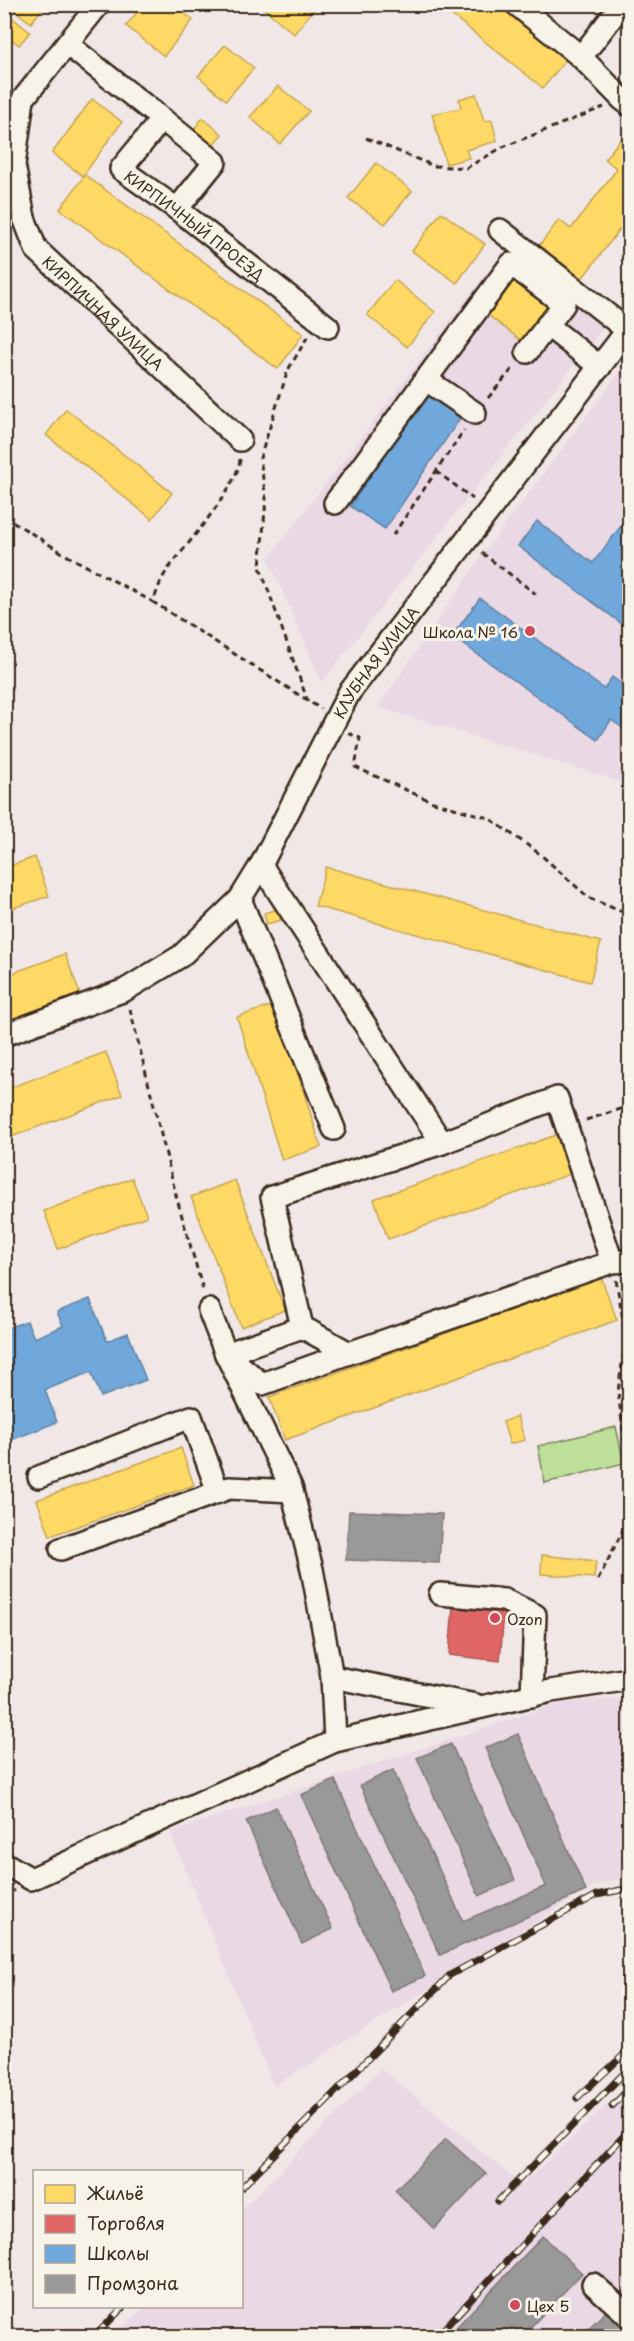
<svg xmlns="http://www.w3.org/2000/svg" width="634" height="2341" font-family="'Playpen Sans',sans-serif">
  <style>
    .built { fill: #ead8e4 }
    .green { fill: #bee09a; stroke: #7c855c; stroke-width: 1.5 }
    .homes { fill: #ffd966; stroke: #c4a450; stroke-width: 1.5 }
    .shops { fill: #e06666; stroke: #ae5450; stroke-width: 1.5 }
    .schools { fill: #6fa8dc; stroke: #5f82a3; stroke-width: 1.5 }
    .industry { fill: #999; stroke: #7d7874; stroke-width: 1.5 }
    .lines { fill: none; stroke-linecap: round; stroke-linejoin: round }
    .minor-casing { stroke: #3b2a1e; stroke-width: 26 }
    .path { stroke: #3b2a1e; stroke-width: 3; stroke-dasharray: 6 4.5; stroke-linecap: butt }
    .minor { stroke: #f7f3e8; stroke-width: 21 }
    .rail-casing { stroke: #3b2a1e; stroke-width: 7 }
    .rail { stroke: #f7f3e8; stroke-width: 4.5; stroke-dasharray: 14; stroke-linecap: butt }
    .poi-dot { fill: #d1495b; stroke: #f7f3e8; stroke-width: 2 }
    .labels { text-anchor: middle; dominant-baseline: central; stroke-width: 6; stroke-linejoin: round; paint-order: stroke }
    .street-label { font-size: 15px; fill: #3b2a1e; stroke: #f7f3e8 }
    .poi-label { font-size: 15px; fill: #3b2a1e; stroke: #f7f3e8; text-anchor: start }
  </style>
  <rect width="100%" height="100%" fill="#f1e7e6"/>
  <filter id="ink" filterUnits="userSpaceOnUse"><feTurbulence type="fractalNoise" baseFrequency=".0167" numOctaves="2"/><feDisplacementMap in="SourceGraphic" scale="12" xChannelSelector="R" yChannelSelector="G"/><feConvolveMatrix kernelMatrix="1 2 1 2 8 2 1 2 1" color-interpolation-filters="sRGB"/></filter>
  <g filter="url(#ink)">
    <!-- built -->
    <g class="built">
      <path d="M520,253L607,323L322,682L268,559L495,262Z"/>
      <path d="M625,365L630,369L629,784L378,707L483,554Z"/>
      <path d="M629,1698V1876L595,1885L274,2086L170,1832L563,1702Z"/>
      <path d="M381,2069L522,2185L629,2083V2336H115L145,2307L242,2306V2209Z"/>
    </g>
    <!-- green -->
    <path class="green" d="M616,1427L624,1463L545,1483L538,1446Z"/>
    <!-- homes -->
    <g class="homes">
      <path d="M16,4H46L31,23L13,9Z"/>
      <path d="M144,4H173L193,20L164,56L126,26Z"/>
      <path d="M259,4H318L294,34Z"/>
      <path d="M438,4H500L567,58L543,88Z"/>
      <path d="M4,11L30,32L19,45L4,33Z"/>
      <path d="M225,45L254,68L226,100L198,76Z"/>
      <path d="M278,86L309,111L280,144L250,117Z"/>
      <path d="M476,94L484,121L492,120L497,141L466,150L469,158L446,164L432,114L461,108L459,99Z"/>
      <path d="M92,99L122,122L83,176L52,153Z"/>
      <path d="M203,118L222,134L211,147L193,130Z"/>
      <path d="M630,127V216L581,280L538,247L559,220L571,229L617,169L605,159Z"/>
      <path d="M376,163L412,191L385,224L348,198Z"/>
      <path d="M85,175L303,334L278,369L60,209Z"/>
      <path d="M441,212L485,244L457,283L412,251Z"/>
      <path d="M511,276L549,305L522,341L484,312Z"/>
      <path d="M395,280L435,312L407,347L367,315Z"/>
      <path d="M66,409L172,493L152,519L46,435Z"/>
      <path d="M35,857L49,896L4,911V868Z"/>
      <path d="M326,867L601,942L590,982L315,906Z"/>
      <path d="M278,909L281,920L267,924L264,913Z"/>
      <path d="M65,954L80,994L4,1022V976Z"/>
      <path d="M276,1004L321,1147L282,1160L237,1017Z"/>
      <path d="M106,1052L122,1095L11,1137L4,1121V1090Z"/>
      <path d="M559,1134L573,1173L388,1239L374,1199Z"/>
      <path d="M132,1178L147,1216L58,1249L44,1211Z"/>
      <path d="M235,1180L285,1310L241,1327L191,1197Z"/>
      <path d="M601,1277L617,1320L285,1440L269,1397Z"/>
      <path d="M517,1416L525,1440L510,1444L503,1422Z"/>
      <path d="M181,1448L194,1485L50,1536L37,1500Z"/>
      <path d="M542,1555L596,1561L594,1578L541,1574Z"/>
    </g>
    <!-- shops -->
    <path class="shops" d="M453,1607L504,1612L500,1661L449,1655Z"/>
    <!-- schools -->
    <g class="schools">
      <path d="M429,391L463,414L385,529L350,506Z"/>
      <path d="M630,514V581L625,587L630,591V630L518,546L537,521L593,563Z"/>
      <path d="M480,598L604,689L612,677L630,690V725L626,730L611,720L598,740L452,636Z"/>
      <path d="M90,1299L107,1341L128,1333L146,1380L101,1397L91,1372L45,1390L57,1422L4,1443V1329L27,1321L34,1338L63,1326L57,1312Z"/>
    </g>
    <!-- industry -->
    <g class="industry">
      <path d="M349,1511L442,1514L439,1563L346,1560Z"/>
      <path d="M518,1734L586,1891L440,1955L360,1785L393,1770L463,1921L546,1886L485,1748Z"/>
      <path d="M451,1744L515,1880L479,1896L417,1758Z"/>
      <path d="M335,1780L425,1976L391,1991L301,1795Z"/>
      <path d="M276,1807L333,1929L302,1944L246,1821Z"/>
      <path d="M446,2139L486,2174L434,2229L395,2190Z"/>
      <path d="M543,2236L582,2273L522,2336H448Z"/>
      <path d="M606,2311L624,2329L617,2336H581Z"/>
    </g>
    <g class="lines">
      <!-- minor casing -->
      <g class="minor-casing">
        <g id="minor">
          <path id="s1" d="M99,4L23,99L14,165L24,218L36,249L240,440"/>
          <path d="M516,4L581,57L622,99L630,105"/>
          <path id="s2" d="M67,44L162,119L121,169L177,209L328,327"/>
          <path d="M581,57L622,4"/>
          <path d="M162,119L215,162L177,209"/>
          <path d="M500,230L627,330"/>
          <path d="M547,325L600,367"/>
          <path d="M425,379L475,413"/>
          <path d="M335,503L511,264L564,304L527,352"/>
          <path d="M261,865L442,1143"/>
          <path d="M240,899L334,1129"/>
          <path id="s3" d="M4,1035L125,990L181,956L240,899L261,865L349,693L630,327"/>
          <path d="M209,1310L226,1354L291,1487L312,1569L332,1677L335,1741"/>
          <path d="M349,1353L612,1262L630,1261"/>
          <path d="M226,1354L262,1384L349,1353L302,1327L272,1197L442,1143L557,1098L612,1262"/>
          <path d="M226,1354L302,1327"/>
          <path d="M39,1477L191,1417L218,1492"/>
          <path d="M61,1549L229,1488L292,1491"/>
          <path d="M440,1594L504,1600L535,1615L532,1696"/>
          <path d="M332,1677L476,1705"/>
          <path d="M4,1863L31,1879L335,1741L551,1691L630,1679"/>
          <path d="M593,2284L630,2317"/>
        </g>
      </g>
      <!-- path -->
      <g class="path">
        <path d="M366,138L434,166L466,168L503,147L604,107"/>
        <path d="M488,398L514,367"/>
        <path d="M240,459C239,486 184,547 166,572C160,581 157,592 153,602L321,709"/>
        <path d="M436,471L473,499"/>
        <path d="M4,516L66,555L153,602"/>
        <path d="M393,535L464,430"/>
        <path d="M482,553L536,594"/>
        <path d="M308,702L260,567L266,499L260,458L288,370L308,336"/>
        <path d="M348,733L360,738L355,767L433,802L489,818L540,854L589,898L630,915"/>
        <path d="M130,1009L177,1199L204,1293"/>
        <path d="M586,1120L630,1106"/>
        <path d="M616,1280L626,1335L618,1392L630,1480"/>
        <path d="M598,1580L630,1516"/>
        <path d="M4,1897L15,1890"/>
      </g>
      <!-- minor -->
      <use href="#minor" class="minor"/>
      <!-- rail casing -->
      <g class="rail-casing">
        <g id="rail">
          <path d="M577,2098L630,2049"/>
          <path d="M612,2106L630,2088"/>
          <path d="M242,2187L450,1975L597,1895L630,1888"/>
          <path d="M498,2201L630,2067"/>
          <path d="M95,2336L124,2306"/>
          <path d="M437,2336L630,2129"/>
        </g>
      </g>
      <!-- rail -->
      <use href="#rail" class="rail"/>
    </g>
  </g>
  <!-- markers -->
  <g class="poi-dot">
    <circle cx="530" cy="631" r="6"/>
    <circle cx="495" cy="1618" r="6"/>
    <circle cx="515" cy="2305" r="6"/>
  </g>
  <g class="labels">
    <!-- street labels -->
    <g class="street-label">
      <text stroke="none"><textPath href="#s2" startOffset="278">КИРПИЧНЫЙ ПРОЕЗД</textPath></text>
      <text stroke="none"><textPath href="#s1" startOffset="368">КИРПИЧНАЯ УЛИЦА</textPath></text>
      <text stroke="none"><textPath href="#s3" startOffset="550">КЛУБНАЯ УЛИЦА</textPath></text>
    </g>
    <!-- poi labels -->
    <g class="poi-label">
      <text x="518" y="631" text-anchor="end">Школа № 16</text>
      <text x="507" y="1618">Ozon</text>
      <text x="527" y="2305">Цех 5</text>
    </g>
  </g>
  <!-- margin -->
  <rect width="634" height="2341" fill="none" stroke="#f7f3e8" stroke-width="24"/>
  <rect x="12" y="12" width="610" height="2317" fill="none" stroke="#3b2a1e" stroke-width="2" filter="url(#ink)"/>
  <!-- legend -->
  <rect x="33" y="2170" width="210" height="138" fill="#f7f3e8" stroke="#aca397" stroke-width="1.5"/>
  <rect x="45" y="2185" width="30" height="18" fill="#ffd966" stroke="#aca397" stroke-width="1.5"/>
  <text x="87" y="2200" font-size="18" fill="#3b2a1e">Жильё</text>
  <rect x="45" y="2215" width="30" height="18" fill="#e06666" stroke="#aca397" stroke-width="1.5"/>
  <text x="87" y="2230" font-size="18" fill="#3b2a1e">Торговля</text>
  <rect x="45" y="2245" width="30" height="18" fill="#6fa8dc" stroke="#aca397" stroke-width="1.5"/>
  <text x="87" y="2260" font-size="18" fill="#3b2a1e">Школы</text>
  <rect x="45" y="2275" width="30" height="18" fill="#999999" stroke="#aca397" stroke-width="1.5"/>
  <text x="87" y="2290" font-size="18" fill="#3b2a1e">Промзона</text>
</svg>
